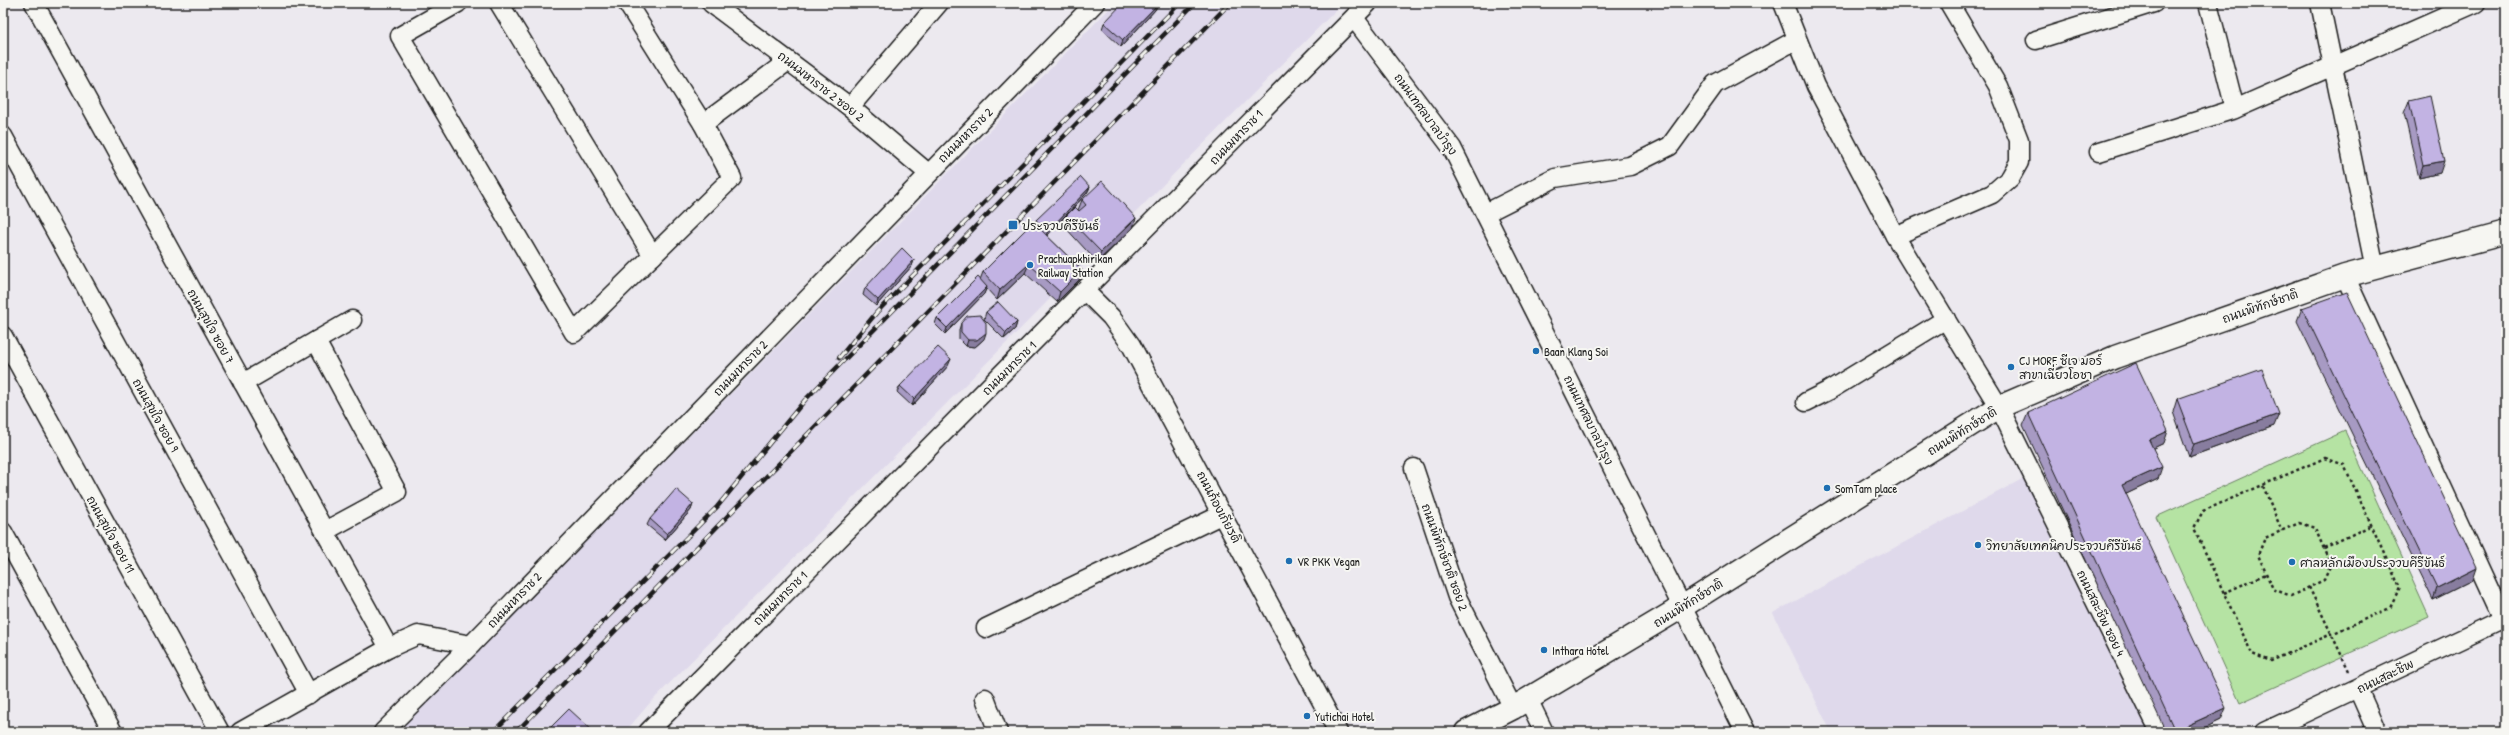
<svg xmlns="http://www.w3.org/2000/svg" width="2509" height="735" font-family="'Patrick Hand','Playpen Sans Thai',sans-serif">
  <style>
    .built { fill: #dfd9eb }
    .park { fill: #b5e3a3; stroke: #688060 }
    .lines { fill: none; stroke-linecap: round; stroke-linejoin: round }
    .minor-casing { stroke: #1c1c1c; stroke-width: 21 }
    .major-casing { stroke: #1c1c1c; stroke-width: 25 }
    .path { stroke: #1c1c1c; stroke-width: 2.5; stroke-dasharray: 3 3; stroke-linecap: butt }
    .minor { stroke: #f6f6f2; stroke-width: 18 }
    .major { stroke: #f6f6f2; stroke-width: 22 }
    .rail-casing { stroke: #1c1c1c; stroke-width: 4.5 }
    .rail { stroke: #f6f6f2; stroke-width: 3; stroke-dasharray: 9; stroke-linecap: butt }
    .wall { fill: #a79ac3; stroke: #1c1c1c }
    .shaded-wall { fill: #887d9f; stroke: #1c1c1c }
    .building { fill: #c2b3e3; stroke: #1c1c1c }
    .poi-dot { fill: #1f6fb2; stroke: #f6f6f2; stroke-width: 1.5 }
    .labels { text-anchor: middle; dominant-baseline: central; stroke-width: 4; stroke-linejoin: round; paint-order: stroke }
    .street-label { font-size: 12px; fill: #1c1c1c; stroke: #f6f6f2 }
    .poi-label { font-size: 12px; fill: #1c1c1c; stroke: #f6f6f2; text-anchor: start }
  </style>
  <rect width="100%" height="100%" fill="#ece9ef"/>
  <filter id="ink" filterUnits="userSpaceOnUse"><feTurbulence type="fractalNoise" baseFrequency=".025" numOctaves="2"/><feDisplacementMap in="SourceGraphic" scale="8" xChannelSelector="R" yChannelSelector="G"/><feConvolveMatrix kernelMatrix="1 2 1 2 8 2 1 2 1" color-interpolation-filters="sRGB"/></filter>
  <g filter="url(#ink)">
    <!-- built -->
    <g class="built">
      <path d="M1115,3H1343L649,704L625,732H394L489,640Z"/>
      <path d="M2024,478L2150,732H1831L1773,613Z"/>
    </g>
    <!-- park -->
    <path class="park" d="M2345,431L2429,617L2240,703L2156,517Z"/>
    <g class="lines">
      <!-- minor casing -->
      <g class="minor-casing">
        <g id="minor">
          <path d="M34,3L389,648"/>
          <path d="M458,3L400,36L574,333L732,178L703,124"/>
          <path d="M499,3L653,256"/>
          <path d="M627,3L703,124L788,61"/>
          <path d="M711,3L850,107L928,173"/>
          <path d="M1783,3L1816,86L1895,236L1999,407L2160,732"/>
          <path d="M2208,3L2235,109"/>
          <path d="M2320,3L2375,269"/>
          <path d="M1354,18L1452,148L1745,732"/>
          <path d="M2036,40L2154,3"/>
          <path d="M850,107L939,3"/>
          <path d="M3,136L309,694"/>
          <path d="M2099,152L2235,109L2476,3"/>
          <path d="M1486,213L1555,178L1630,166L1670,146L1715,84L1796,40"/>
          <path d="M1895,236L1992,194L2010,178L2019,162V140L1998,86L1949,3"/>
          <path d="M2345,276L2503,619"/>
          <path d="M1085,291L1111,317L1131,345L1338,732"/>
          <path d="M3,336L220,732"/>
          <path d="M316,341L397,492L325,531"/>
          <path d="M243,383L352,320"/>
          <path d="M1806,402L1828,391L1946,319"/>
          <path d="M1414,468L1457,597L1513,708"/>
          <path d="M3,532L113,732"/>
          <path d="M986,628L1223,514"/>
          <path d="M2358,689L2377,732"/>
          <path d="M985,698L998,732"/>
          <path d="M1528,699L1544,732"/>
          <path d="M240,732L389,648L418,635L471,645"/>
          <path d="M383,732L471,645L1095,3"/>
          <path d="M648,732L1368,3"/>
          <path d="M2264,732L2506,618"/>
        </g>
      </g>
      <!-- major casing -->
      <g class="major-casing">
        <path id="major" d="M1466,732L1513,708L1682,607L1999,407L2115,357L2345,276L2506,233"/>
      </g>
      <!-- path -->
      <g class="path">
        <path d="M2325,458L2344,465L2400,588L2390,608L2271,661L2252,654L2194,528L2203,511Z"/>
        <path d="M2263,486L2282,531"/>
        <path d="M2299,523L2315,528L2331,565L2324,580L2291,596L2273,589L2258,555L2265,538Z"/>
        <path d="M2324,548L2372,525"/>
        <path d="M2309,587L2350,673"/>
        <path d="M2224,593L2266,574"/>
      </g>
      <!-- minor -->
      <use href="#minor" class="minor"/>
      <!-- major -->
      <use href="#major" class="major"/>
      <!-- rail casing -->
      <g class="rail-casing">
        <g id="rail">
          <path d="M839,358L877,312L1180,3"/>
          <path d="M493,732L717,507L805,400L1195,3"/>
          <path d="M516,732L1230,3"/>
        </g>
      </g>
      <!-- rail -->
      <use href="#rail" class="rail"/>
    </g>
    <!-- wall -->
    <g class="wall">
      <path d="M1158,4L1155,10L1121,47L1102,29L1104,23Z"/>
      <path d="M2409,101L2440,173L2419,178L2404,113Z"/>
      <path d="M1090,187L1087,193L1047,236L1082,270L1079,280L1057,302L1025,273L997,300L986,288L984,294L945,334L935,324L937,318L980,280L983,272L1035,224L1036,220Z"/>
      <path d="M1082,200L1136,218L1133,228L1097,262L1063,225L1066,216L1079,211L1078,210Z"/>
      <path d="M914,260L912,266L876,306L863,295L865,288Z"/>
      <path d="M2302,308L2473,580L2433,600L2297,321Z"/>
      <path d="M986,312L1017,322L1015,329L1004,339L984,319Z"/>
      <path d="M961,323L984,339L975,347L966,346L959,339V330Z"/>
      <path d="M948,366L912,406L897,392L900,386Z"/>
      <path d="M2177,399L2274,426L2189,457L2173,412Z"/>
      <path d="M2028,413L2164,443L2153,448L2158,479L2126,494L2221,720L2196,732H2166L2023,425Z"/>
      <path d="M693,504L691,510L665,540L647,525L650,519Z"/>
    </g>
    <!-- shaded-wall -->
    <g class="shaded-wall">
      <path d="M1158,4L1155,10L1121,47L1123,40Z"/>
      <path d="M2444,161L2440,173L2419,178L2423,165Z"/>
      <path d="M1090,187L1087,193L1045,237L1048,231Z"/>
      <path d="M1136,218L1133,228L1097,262L1101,252Z"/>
      <path d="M914,260L912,266L876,306L878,300Z"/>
      <path d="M1029,264L1025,273L997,300L1000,290Z"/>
      <path d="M1082,270L1079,280L1057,302L1060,292Z"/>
      <path d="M987,287L984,294L945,334L947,328Z"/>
      <path d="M1017,322L1015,329L1004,339L1006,333Z"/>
      <path d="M986,333L984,339L975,347L966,346L968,340Z"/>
      <path d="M951,359L948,366L912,406L914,399Z"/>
      <path d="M2279,414L2274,426L2189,457L2194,444Z"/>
      <path d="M2168,431L2164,443L2145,452L2149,440Z"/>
      <path d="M2162,467L2158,479L2118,498L2122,485Z"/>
      <path d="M693,504L691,510L665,540L667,534Z"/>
      <path d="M2477,568L2473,580L2433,600L2437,588Z"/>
      <path d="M2226,708L2221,720L2196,732H2175V731Z"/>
    </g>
    <!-- building -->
    <g class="building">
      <path d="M1123,3H1157L1158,4L1123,40L1104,23Z"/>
      <path d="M2430,96L2444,161L2423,165L2409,101Z"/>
      <path d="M1081,177L1090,187L1048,231L1036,220Z"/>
      <path d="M1102,181L1136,218L1101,252L1066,216L1075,207L1079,211L1086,205L1082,200Z"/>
      <path d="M1033,222L1082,270L1060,292L1029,264L1000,290L983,272Z"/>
      <path d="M902,248L914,260L878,300L865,288Z"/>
      <path d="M978,277L987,287L947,328L937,318Z"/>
      <path d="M2347,292L2477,568L2437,588L2302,308Z"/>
      <path d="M998,302L1017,322L1006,333L986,312Z"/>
      <path d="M980,315L986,323V333L977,340H968L961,332V323L967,316Z"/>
      <path d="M938,347L951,359L914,399L900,386Z"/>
      <path d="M2136,363L2168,431L2149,440L2162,467L2122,485L2226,708L2175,731L2028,413Z"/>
      <path d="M2262,369L2279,414L2194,444L2177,399Z"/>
      <path d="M676,489L693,504L667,534L650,519Z"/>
      <path d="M569,709L594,732H546Z"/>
    </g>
  </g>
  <!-- markers -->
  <g class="poi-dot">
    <rect x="1008" y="220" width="10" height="10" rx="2"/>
    <circle cx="1030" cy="265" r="4"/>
    <circle cx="1536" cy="351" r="4"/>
    <circle cx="2011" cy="367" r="4"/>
    <circle cx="1827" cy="488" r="4"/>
    <circle cx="1978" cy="545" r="4"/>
    <circle cx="1289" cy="561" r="4"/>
    <circle cx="2292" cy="562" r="4"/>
    <circle cx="1544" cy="650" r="4"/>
    <circle cx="1307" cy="716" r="4"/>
  </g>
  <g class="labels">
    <!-- street labels -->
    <g class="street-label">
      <text transform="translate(821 86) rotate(38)">ถนนมหาราช 2 ซอย 2</text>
      <text transform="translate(1426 114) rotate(54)">ถนนเทศลบาลบำรุง</text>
      <text transform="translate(965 135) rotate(-45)">ถนนมหาราช 2</text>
      <text transform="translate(1236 137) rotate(-46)">ถนนมหาราช 1</text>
      <text transform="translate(2260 306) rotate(-19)">ถนนพิทักษ์ชาติ</text>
      <text transform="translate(211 326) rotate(61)">ถนนสุขใจ ซอย 7</text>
      <text transform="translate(740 368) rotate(-46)">ถนนมหาราช 2</text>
      <text transform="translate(1009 368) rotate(-45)">ถนนมหาราช 1</text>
      <text transform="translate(156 415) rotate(61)">ถนนสุขใจ ซอย 9</text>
      <text transform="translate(1589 420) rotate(64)">ถนนเทศลบาลบำรุง</text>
      <text transform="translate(1962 431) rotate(-32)">ถนนพิทักษ์ชาติ</text>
      <text transform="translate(1219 507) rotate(62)">ถนนก้องเกียรติ</text>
      <text transform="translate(111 534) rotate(61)">ถนนสุขใจ ซอย 11</text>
      <text transform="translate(1445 557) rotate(70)">ถนนพิทักษ์ชาติ ซอย 2</text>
      <text transform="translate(780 598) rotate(-45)">ถนนมหาราช 1</text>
      <text transform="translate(514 600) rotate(-46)">ถนนมหาราช 2</text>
      <text transform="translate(1688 603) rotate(-32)">ถนนพิทักษ์ชาติ</text>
      <text transform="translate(2101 613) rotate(64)">ถนนสละชีพ ซอย 4</text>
      <text transform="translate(2385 676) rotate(-26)">ถนนสละชีพ</text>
    </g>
    <!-- poi labels -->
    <g class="poi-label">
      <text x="1022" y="225">ประจวบคีรีขันธ์</text>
      <text x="1038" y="258">Prachuapkhirikan<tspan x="1038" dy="14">Railway Station</tspan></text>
      <text x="1544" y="351">Baan Klang Soi</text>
      <text x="2019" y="360">CJ MORE ซีเจ มอร์<tspan x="2019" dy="14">สาขาเฉี่ยวโอชา</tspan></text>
      <text x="1835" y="488">SomTam place</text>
      <text x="1986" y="545">วิทยาลัยเทคนิคประจวบคีรีขันธ์</text>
      <text x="1297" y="561">VR PKK Vegan</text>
      <text x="2300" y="562">ศาลหลักเมืองประจวบคีรีขันธ์</text>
      <text x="1552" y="650">Inthara Hotel</text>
      <text x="1315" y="716">Yutichai Hotel</text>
    </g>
  </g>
  <!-- margin -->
  <rect width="2509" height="735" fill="none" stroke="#f6f6f2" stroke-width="16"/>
  <rect x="8" y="8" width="2493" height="719" fill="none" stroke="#1c1c1c" stroke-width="1.5" filter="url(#ink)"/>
</svg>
